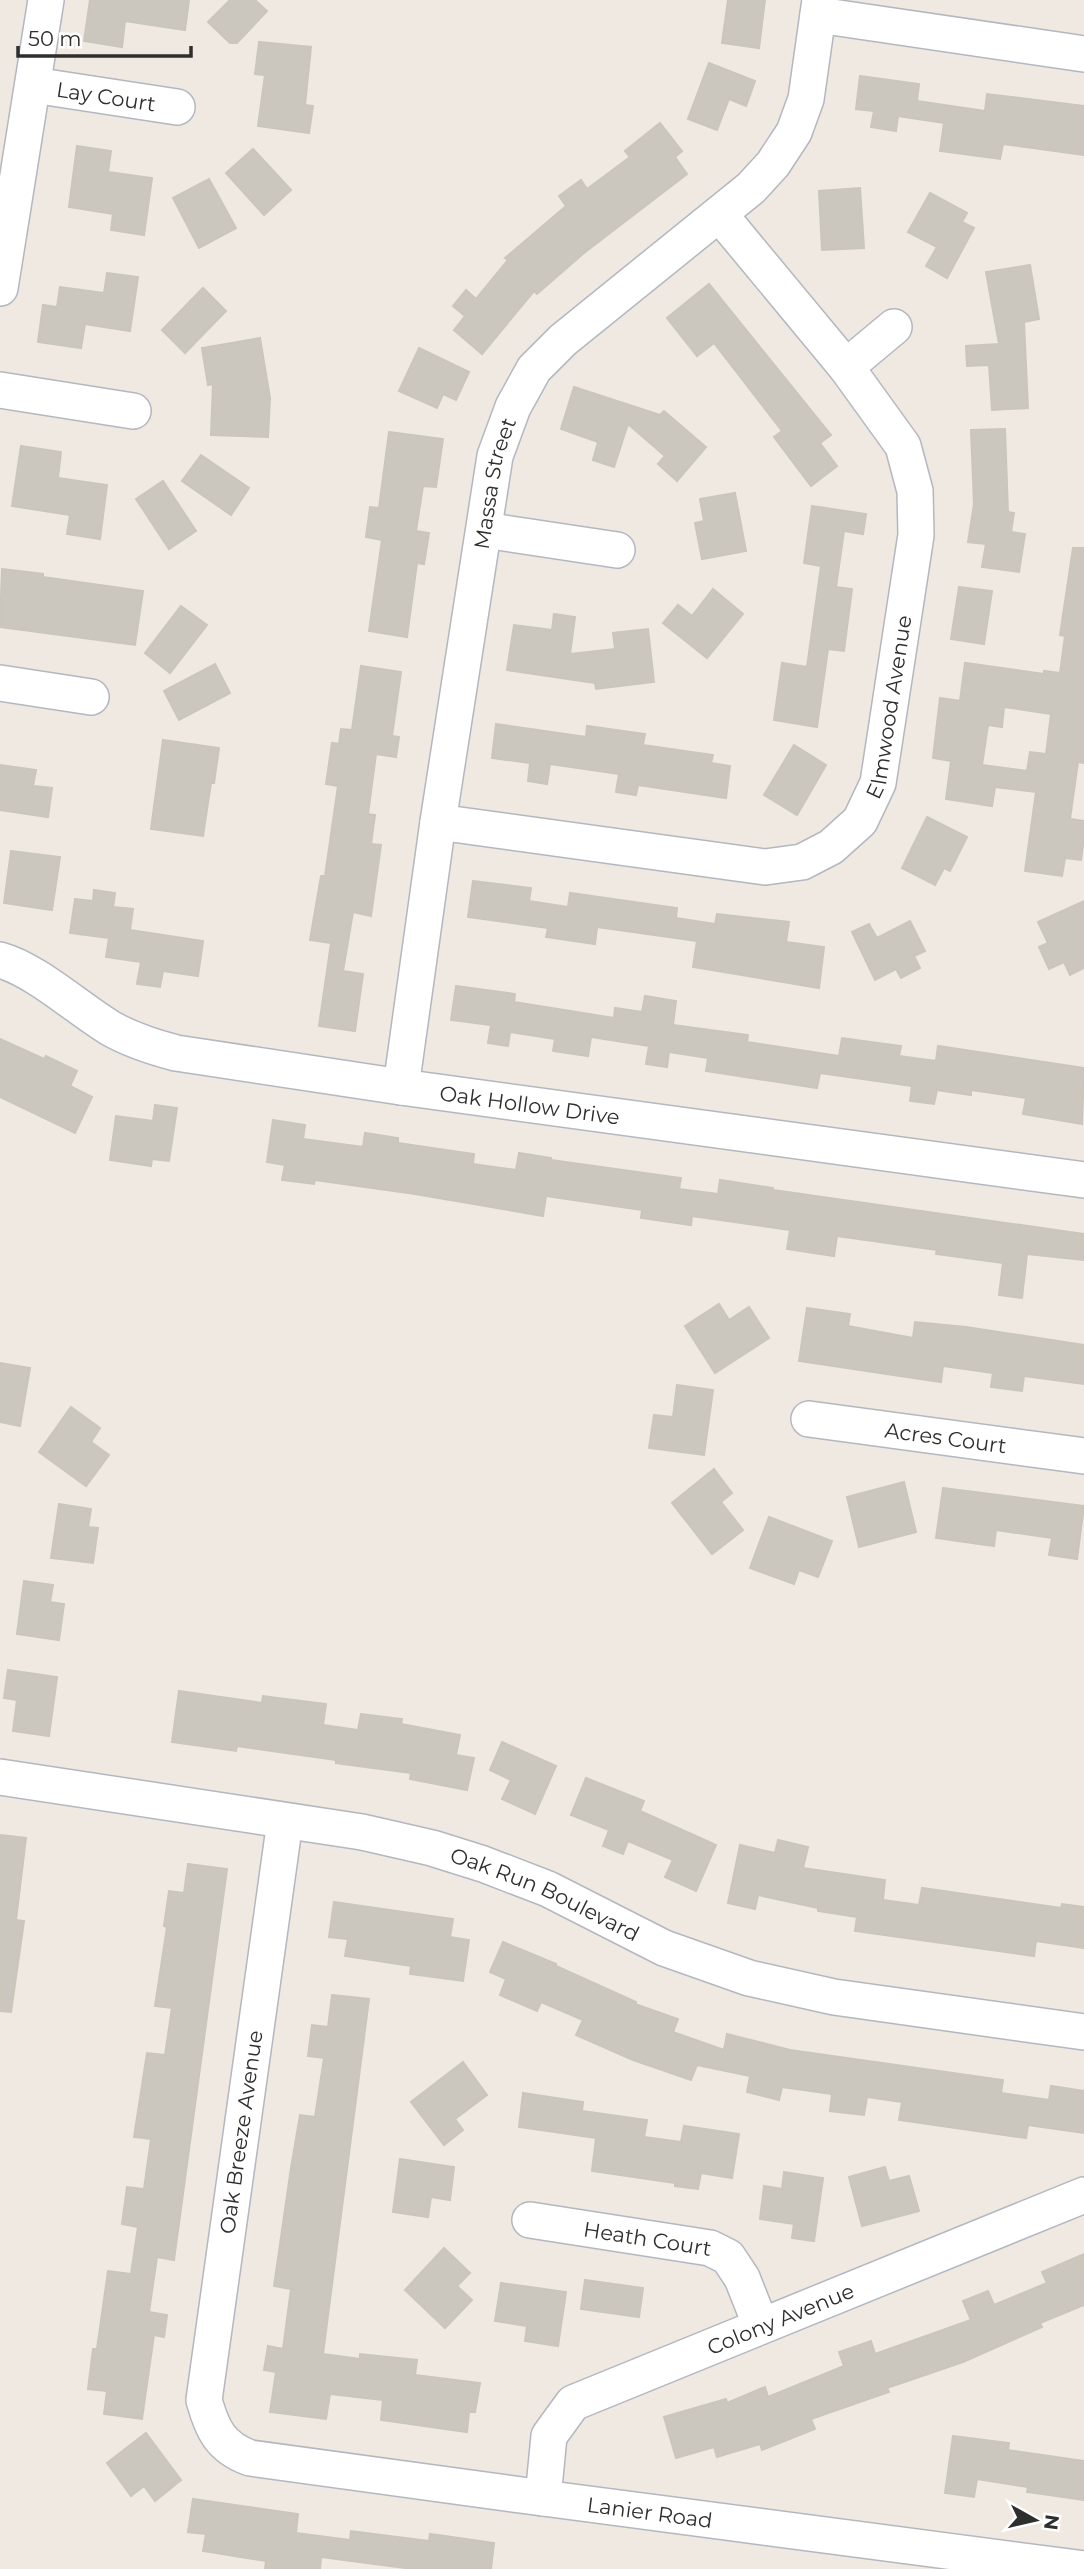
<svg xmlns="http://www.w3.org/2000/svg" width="1084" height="2569" font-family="Montserrat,sans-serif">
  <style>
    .building { fill: #cbc7bf; stroke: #cbc5ba; stroke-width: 2; fill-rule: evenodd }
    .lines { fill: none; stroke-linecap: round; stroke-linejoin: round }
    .minor-casing { stroke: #b4b7c1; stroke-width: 38 }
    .minor { stroke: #fff; stroke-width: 35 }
    .labels { text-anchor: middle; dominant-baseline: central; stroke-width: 6; stroke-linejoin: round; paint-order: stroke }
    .street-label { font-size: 21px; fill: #2e2e2e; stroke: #fff }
  </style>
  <rect width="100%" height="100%" fill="#efe9e1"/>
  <!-- building -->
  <g class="building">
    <path d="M90,0H189L185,30L125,21L122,47L84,41Z"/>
    <path d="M230,0H255L267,11L237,43H230L208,22Z"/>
    <path d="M728,0H765L759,48L722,43Z"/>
    <path d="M259,42L311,47L305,105L313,106L309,133L258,126L265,75L255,74Z"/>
    <path d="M709,63L755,81L746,106L729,99L717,130L688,119Z"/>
    <path d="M860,76L919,84L917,101L985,111L987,94L1084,106V155L1003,144L1000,159L940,151L944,123L898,116L896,131L871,127L874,111L856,109Z"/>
    <path d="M660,123L682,151L675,157L687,174L584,253L537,294L534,291L482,354L454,330L465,316L453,306L466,290L476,299L508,260L505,258L566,206L559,196L581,180L587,189L630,157L625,151Z"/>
    <path d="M77,146L111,151L108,172L152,178L144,235L111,230L113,214L69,207Z"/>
    <path d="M253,149L291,190L264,215L226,173Z"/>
    <path d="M209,179L236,228L199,248L173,198Z"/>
    <path d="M860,188L864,248L822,250L819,191Z"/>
    <path d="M930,193L967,213L962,222L974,228L947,278L926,266L937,247L908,232Z"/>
    <path d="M1030,265L1039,319L1024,322L1028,408L992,410L989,365L967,366L966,346L999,344L986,272Z"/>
    <path d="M107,273L138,277L130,331L85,324L81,348L38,342L43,305L57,307L60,287L104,293Z"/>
    <path d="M709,284L831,435L820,443L837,466L811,486L774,437L782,431L714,343L697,356L667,318Z"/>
    <path d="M203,288L226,311L185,353L162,330Z"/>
    <path d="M260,338L270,398L268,437L211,435L213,384L208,385L202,348Z"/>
    <path d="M419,348L469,372L456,400L443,394L437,408L399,391Z"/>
    <path d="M574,387L660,415L664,411L706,447L677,481L658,464L665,456L628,424L614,467L593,460L598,442L561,429Z"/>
    <path d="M1005,429L1008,512L1014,513L1011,532L1025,534L1019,572L982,567L986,544L968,542L974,504L971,430Z"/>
    <path d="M389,432L443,439L436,487L423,486L416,531L429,533L424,564L417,563L407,637L369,631L382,540L366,537L370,507L379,508Z"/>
    <path d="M21,446L61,452L58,478L107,485L100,539L67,534L70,515L12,506Z"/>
    <path d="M201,455L249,488L231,515L182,481Z"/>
    <path d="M163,481L196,531L169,549L136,499Z"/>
    <path d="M735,493L746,551L702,559L695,523L704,521L700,499Z"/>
    <path d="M812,506L866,514L863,534L844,531L836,587L852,589L844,651L828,649L817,727L774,720L782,663L807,667L821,566L804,563Z"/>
    <path d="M1073,548H1084V763L1078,762L1070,819L1084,821V838L1081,860L1065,858L1062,876L1025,871L1036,792L995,787L992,806L946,799L951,761L933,758L940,698L960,701L965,663L1044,674V671L1060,673L1065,636L1060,635ZM1004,707L1051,714L1046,754L1030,752L1027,771L982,765L988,725L1002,727Z"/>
    <path d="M2,569L43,574V577L143,591L135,645L0,627Z"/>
    <path d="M959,587L992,591L984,644L951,639Z"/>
    <path d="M713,589L743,614L707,658L663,623L678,605L692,616Z"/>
    <path d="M181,606L207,625L170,673L145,653Z"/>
    <path d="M554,614L575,617L570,654L615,649L613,633L648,629L654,682L596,689L595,683L507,670L514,625L552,630Z"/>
    <path d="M215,664L230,693L179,720L164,691Z"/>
    <path d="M361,666L401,672L392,736L399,737L396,757L376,754L368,814L375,815L371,844L381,845L371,916L353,912L343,971L363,974L355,1031L319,1026L331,943L310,940L321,876H325L338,786L326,784L332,743L339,744L341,729L352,730Z"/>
    <path d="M496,724L586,737L587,726L645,734L643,745L713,755L711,763L730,766L726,798L638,785L636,795L616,792L619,774L550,764L547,784L528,781L530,763L492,758Z"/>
    <path d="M163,740L219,748L214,783H211L203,836L151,829Z"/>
    <path d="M794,745L826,765L797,815L764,795Z"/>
    <path d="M0,765L36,770L33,786L52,788L48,817L0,810Z"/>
    <path d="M927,817L967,837L950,871L944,868L935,885L902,868Z"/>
    <path d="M11,851L60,857L52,910L4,903Z"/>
    <path d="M473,881L531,888L529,901L568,907L570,893L677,908L676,918L715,924L717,914L789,922L786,942L824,947L819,988L693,967L697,941L597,927L595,944L546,937L548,928L468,917Z"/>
    <path d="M94,890L115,893L113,907L133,909L130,930L203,941L198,976L163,971L160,987L137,984L141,962L106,957L109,938L70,933L75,899L93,901Z"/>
    <path d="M1084,901V968L1070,975L1064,962L1049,969L1039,947L1048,943L1038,922Z"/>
    <path d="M910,921L925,951L914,956L920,968L901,978L896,969L875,980L852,932L869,924L877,938Z"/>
    <path d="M456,986L515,994L514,1002L614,1018L615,1008L642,1012L645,996L676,1001L673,1025L748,1035L747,1042L839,1056L842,1038L901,1046L899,1056L936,1061L938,1046L1084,1068L1082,1124L1023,1114L1026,1098L971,1090V1095L937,1090L934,1104L910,1101L912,1086L820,1073L817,1088L706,1071L708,1058L669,1052L667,1067L646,1064L649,1046L591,1037L588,1056L553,1051L555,1039L510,1032L508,1046L488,1043L491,1025L451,1020Z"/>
    <path d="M0,1039L44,1059L46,1056L77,1071L70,1086L92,1097L75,1133L0,1097Z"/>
    <path d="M155,1105L177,1108L169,1161L152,1159L151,1166L110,1160L116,1116L153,1121Z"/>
    <path d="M273,1120L305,1125L303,1139L363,1147L365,1133L398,1138V1143L474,1154L473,1164L516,1170L519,1153L551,1158V1160L681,1178L679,1189L718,1194L720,1180L773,1188V1190L1084,1234V1260L1027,1254L1022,1298L999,1295L1003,1263L936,1254L937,1250L837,1236L834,1256L787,1249L790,1230L692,1216L691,1225L641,1218L642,1210L546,1196L543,1216L415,1194L315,1180L314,1184L282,1180L285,1165L267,1162Z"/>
    <path d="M719,1304L729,1320L749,1307L769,1338L715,1373L685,1326Z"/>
    <path d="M807,1308L850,1314L848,1326L913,1338L915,1322L966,1327L1084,1345V1384L1024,1376L1022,1391L991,1387L993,1373L943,1366L941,1382L799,1361Z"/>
    <path d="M0,1363L30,1368L20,1426L0,1422Z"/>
    <path d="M677,1385L713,1390L704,1455L649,1448L654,1415L673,1417Z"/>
    <path d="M71,1407L100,1428L91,1442L109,1455L86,1486L39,1452Z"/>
    <path d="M714,1469L732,1493L721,1502L743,1530L712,1554L672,1503Z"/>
    <path d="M904,1482L916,1532L859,1547L847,1497Z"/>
    <path d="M943,1488L1084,1506L1077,1559L1049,1555L1052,1538L996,1530L994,1546L936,1538Z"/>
    <path d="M59,1504L91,1509L88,1527L98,1528L93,1563L51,1558Z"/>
    <path d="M769,1517L832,1541L818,1577L799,1570L794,1584L750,1568Z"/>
    <path d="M24,1581L53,1585L50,1602L64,1604L59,1640L17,1634Z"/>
    <path d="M8,1670L57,1677L49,1736L13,1731L17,1700L4,1698Z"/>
    <path d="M179,1691L262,1703L263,1696L326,1704L323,1725L358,1730L361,1714L402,1719L401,1724L460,1735L456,1755L474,1758L467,1790L410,1779L411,1773L336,1763V1760L237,1746L236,1751L172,1742Z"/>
    <path d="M502,1742L556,1766L535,1814L502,1799L511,1780L490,1770Z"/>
    <path d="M586,1778L644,1801L640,1811L716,1845L696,1891L665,1877L673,1860L628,1841L623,1854L603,1846L609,1830L571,1815Z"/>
    <path d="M0,1835L26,1838L16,1920L24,1921L11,2012L0,2011Z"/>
    <path d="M778,1840L808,1847L803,1868L885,1880L883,1900L919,1905L922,1888L1061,1908L1062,1904L1084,1907V1948L1036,1941L1034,1956L855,1931L857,1917L818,1911V1908L758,1895L755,1909L728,1903L740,1845L775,1853Z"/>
    <path d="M188,1864L227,1869L174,2260L157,2257L149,2312L167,2315L164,2337L154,2335L142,2419L104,2414L107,2391L88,2389L93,2349H97L108,2271L131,2274L138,2227L122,2224L127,2187L144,2189L151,2139L134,2137L147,2053L165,2055L172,2008L155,2006L167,1927L164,1926L169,1891L184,1893Z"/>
    <path d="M334,1902L453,1919L450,1937L469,1940L463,1981L410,1974L411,1966L345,1956L348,1939L329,1937Z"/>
    <path d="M503,1942L556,1964V1966L636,2002L635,2004L678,2019L673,2032L724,2050L727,2034L790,2050L1003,2080L1001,2093L1049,2100L1051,2086L1084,2091V2133L1028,2125L1026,2138L899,2120L902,2102L867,2097L864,2115L830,2111L832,2094L782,2087L779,2100L747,2092L750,2076L697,2065L691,2080L633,2060L576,2035L583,2020L541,2002L537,2011L500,1995L506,1979L490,1972Z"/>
    <path d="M332,1995L369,1999L323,2354L360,2359V2354L417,2360L415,2375L480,2383L475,2412H469L467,2432L381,2420L383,2400L330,2394L326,2419L270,2412L276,2372L264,2370L268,2346L283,2349L291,2289L274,2286L291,2168L300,2115L315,2117L324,2058L308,2056L312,2025L328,2027Z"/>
    <path d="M463,2062L487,2095L455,2119L463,2130L444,2145L411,2102Z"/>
    <path d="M523,2093L583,2102L582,2111L647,2120L644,2137L681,2142L684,2126L739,2134L732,2178L701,2173L698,2189L675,2186V2183L592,2171L596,2138L519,2127Z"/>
    <path d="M400,2159L454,2167L450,2200L431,2197L428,2217L393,2212Z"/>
    <path d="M885,2167L889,2181L909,2176L919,2211L862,2226L849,2177Z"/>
    <path d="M784,2172L823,2178L814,2241L792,2238L794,2224L760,2219L764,2186L782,2189Z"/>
    <path d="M444,2248L470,2273L457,2286L472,2300L445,2328L405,2290Z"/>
    <path d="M1084,2254V2305L1040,2323L1042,2327L963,2362L887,2388L889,2392L811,2419L815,2429L762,2450L760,2444L717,2457L714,2447L676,2458L664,2417L726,2399L727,2403L765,2387L768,2397L844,2366L839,2352L871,2341L875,2354L971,2320L963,2301L988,2291L994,2305L1047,2283L1042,2272Z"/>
    <path d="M585,2280L643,2288L639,2317L581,2309Z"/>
    <path d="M501,2283L566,2292L558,2346L525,2341L527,2326L495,2321Z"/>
    <path d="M146,2433L181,2480L155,2501L144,2486L131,2496L107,2463Z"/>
    <path d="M953,2436L1009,2443L1008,2450L1084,2461V2500L1027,2492L1028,2487L977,2479L974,2497L945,2493Z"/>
    <path d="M193,2499L298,2514L296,2533L350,2540L351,2531L429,2541L430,2534L494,2543L491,2569H413L321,2557L320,2569H265L266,2561L203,2551L206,2534L188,2532Z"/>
  </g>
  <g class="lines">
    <!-- minor casing -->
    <g class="minor-casing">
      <g id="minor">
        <path d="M818,15L1084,54"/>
        <path id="s1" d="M33,85L177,107"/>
        <path d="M0,288L46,0"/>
        <path d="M846,367L894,327"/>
        <path d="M0,390L133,411"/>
        <path d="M484,530L617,550"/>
        <path d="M0,683L91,697"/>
        <path id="s2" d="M438,822L765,867L802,862L831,847L860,821L878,783L916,535L915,491L903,446L846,367L720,215"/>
        <path id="s3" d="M0,960C36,970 77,1008 110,1028C131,1040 153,1047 176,1053L401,1087L1084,1180"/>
        <path id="s4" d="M401,1087L438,822L495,456L513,407L534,369L563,340L751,188L773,164L794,132L806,99L820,0"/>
        <path id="s5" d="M809,1419L1084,1456"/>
        <path id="s6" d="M0,1777L362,1832L432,1848L483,1864L548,1889L664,1948L749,1978L834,1997L1084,2032"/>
        <path id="s7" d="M285,1821L204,2400C212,2429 220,2447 250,2458L543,2498L1084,2569"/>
        <path id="s8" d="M530,2220L710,2248L728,2257L742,2278L761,2326"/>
        <path id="s9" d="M543,2498L549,2436L573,2403L1084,2195"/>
      </g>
    </g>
    <!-- minor -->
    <use href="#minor" class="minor"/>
  </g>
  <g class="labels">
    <!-- street labels -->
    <g class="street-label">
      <text stroke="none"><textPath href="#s1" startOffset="74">Lay Court</textPath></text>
      <text stroke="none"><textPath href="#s4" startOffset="611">Massa Street</textPath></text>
      <text stroke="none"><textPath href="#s2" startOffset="558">Elmwood Avenue</textPath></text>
      <text stroke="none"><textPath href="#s3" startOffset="558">Oak Hollow Drive</textPath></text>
      <text stroke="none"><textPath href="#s5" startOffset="138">Acres Court</textPath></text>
      <text stroke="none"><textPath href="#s6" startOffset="560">Oak Run Boulevard</textPath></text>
      <text transform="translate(241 2132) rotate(-82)">Oak Breeze Avenue</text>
      <text stroke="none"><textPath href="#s8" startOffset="119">Heath Court</textPath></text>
      <text stroke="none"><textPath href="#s9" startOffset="327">Colony Avenue</textPath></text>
      <text stroke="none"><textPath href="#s7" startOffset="1066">Lanier Road</textPath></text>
    </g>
  </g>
  <!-- north arrow -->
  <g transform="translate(1035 2520) rotate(98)" stroke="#ffffff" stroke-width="5" paint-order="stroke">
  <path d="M0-5L12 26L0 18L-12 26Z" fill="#2e2e2e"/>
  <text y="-10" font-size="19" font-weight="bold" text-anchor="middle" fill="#2e2e2e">N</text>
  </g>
  <!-- scale -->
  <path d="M18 46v10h173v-10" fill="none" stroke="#2e2e2e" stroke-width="3.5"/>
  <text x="28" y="46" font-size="21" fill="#2e2e2e" stroke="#ffffff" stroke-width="5" paint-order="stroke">50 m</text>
</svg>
